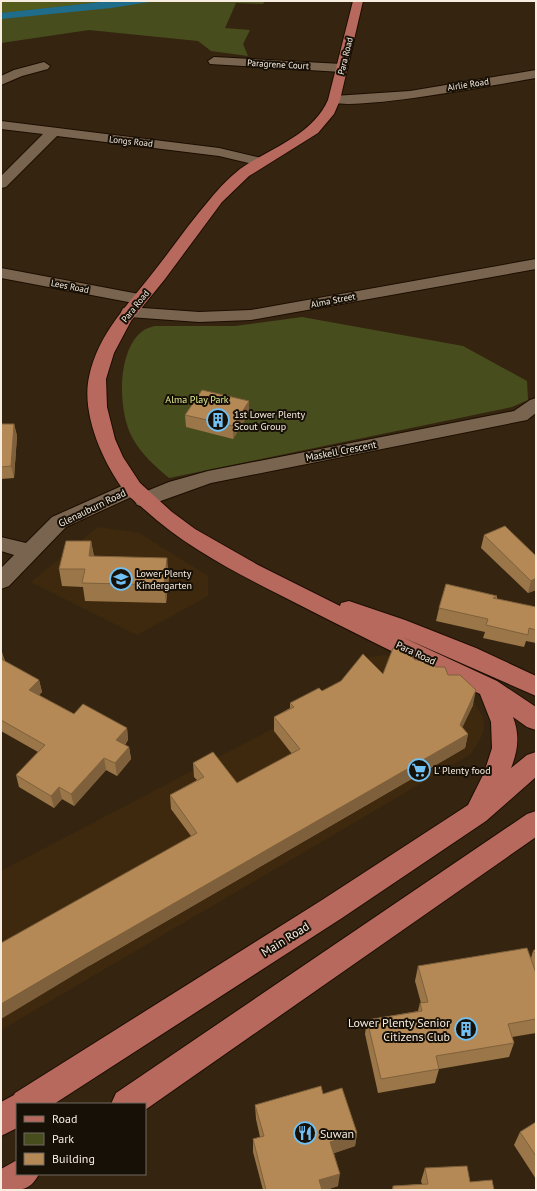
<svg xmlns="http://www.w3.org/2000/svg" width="537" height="1191" font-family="'PT Sans',sans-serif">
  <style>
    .built { fill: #3e290e }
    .green { fill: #484d1e }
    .forest { fill: #555b1a }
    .water { fill: #206d8b }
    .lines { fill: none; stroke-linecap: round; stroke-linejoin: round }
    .minor-casing { stroke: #1c0d00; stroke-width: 2 }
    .primary-casing { stroke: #1c0d00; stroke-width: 2 }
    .minor { fill: #79654f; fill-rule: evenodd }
    .primary { fill: #b7695d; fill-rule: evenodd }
    .wall { fill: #9b7649 }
    .shaded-wall { fill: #7e603c }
    .building { fill: #b48955; stroke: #7e603c }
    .labels { text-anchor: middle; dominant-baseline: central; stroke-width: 4; stroke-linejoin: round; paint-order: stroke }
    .far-street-label { font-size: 9px; fill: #f7ece0; stroke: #171007 }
    .park-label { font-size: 10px; fill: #e2ed90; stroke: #171007 }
    .poi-label { font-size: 10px; fill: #f7ece0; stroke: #171007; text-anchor: start }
    .street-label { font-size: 10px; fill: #f7ece0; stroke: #171007 }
    .near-street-label { font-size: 12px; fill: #f7ece0; stroke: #171007 }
    .near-poi-label { font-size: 12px; fill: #f7ece0; stroke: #171007; text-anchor: end }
  </style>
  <rect width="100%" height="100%" fill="#352510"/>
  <!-- built -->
  <g class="built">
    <path d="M98,527L139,533L208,576V596L137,635L31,582Z"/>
    <path d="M386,655L458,688L473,701L483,717L484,732L471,754L1,1030V871L341,693L369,657Z"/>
  </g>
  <!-- green -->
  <g class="green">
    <path d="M1,1H265L263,4L236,3L225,28L250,30L243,44L248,56L211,51L198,41L89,30L1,43Z"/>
    <path d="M302,317L463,346L527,381L528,400L512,407L169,478C155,466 141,454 132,437C118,411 116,349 144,330C147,328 151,327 155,326H235Z"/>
  </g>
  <!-- forest -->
  <path class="forest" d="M1,1H110L1,13Z"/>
  <!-- water -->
  <path class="water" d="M110,1H156L111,8L1,19V13Z"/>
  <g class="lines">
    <!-- minor casing -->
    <g class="minor-casing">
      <g id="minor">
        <path d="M214,57L342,64L348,68L342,72L210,64L208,61Z"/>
        <path d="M44,62L50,66L48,69L22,76L1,85V76L14,70Z"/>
        <path d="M536,70V78C510,82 338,115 328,100L334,96L410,91Z"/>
        <path d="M1,121L219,148L266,159L268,162L266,165L261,166L219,156L57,136L6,187L1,188V176L43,134L1,129Z"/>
        <path d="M536,259V269L251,320L199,322L129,317L123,316L121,312L123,308L129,307L199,312L251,310Z"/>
        <path d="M1,268L139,294L145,296L147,299L145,302L139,304L1,278Z"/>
        <path d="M536,398V413L527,420L211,483L144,507L137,505L134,500L137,495L169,482L208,471L514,411L530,400Z"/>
        <path d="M133,481L140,483L143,488L140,493L66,527L9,586L1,589V568L14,555L1,551V537L26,543L52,517Z"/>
      </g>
    </g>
    <!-- primary casing -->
    <g class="primary-casing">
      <g id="primary">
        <path d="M353,1H363L340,100L334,114L318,133L249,176L222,202L165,279L131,321L114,353L106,379L107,407L115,439L123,457L140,483L172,512L195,529L258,565L340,606L341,603L349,601L405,620L476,648L536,676V696L402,637L497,681L536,707V730L527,727L513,717C520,735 518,751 511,768L527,755L536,752V777L486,821L342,918L54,1104H17V1128L1,1136V1102L14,1095L15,1093L322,900L468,805L484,773L492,748L491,722L480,694C413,662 346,629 280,595C233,571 184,546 145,510C139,504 131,499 125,492C103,463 81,414 89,377C98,333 129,304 155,270C174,246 191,221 211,198C219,188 230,177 240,169C270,148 312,136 328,100Z"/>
        <path d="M536,811V837L145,1110V1104H111L116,1093L527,814Z"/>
        <path d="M17,1160V1174H39C30,1191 22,1190 1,1190V1169Z"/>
      </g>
    </g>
    <!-- minor -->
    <use href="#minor" class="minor"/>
    <!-- primary -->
    <use href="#primary" class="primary"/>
  </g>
  <!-- wall -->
  <g class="wall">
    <path d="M249,401V413L233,439L186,427L185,415Z"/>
    <path d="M1,424H14L17,436L14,478L1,479Z"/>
    <path d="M484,535L536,556V590L528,593L481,548Z"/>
    <path d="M91,541L94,556L169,576L166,603L85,601L83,587L62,586L59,569Z"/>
    <path d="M497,596V599L536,607V643L526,641L524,647L483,638L485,632L436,621L439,608Z"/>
    <path d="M1,651L5,661L39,680L42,692L39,695L74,714L127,728L128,740L125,745L129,747L131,759L117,776L106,770L74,806L62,799L54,808L19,787L16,775L38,752L1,731Z"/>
    <path d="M415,660L436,667L448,675L473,705L462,727L468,734L465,748L89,966L191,836L171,809L170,795L197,780L194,777L193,763L237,783L292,754L274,731V717L290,708V703L322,691L383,674Z"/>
    <path d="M536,949V970L534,968L536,973V1033L512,1037L514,1043L509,1057L439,1069L435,1083L378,1093L365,1034L367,1020L418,1011L420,1003H421L415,981L418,966L531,958L533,951Z"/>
    <path d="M323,1094L357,1133L355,1146L334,1153L338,1186L326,1190H263L253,1152V1139L260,1137L256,1119L255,1105Z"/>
    <path d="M536,1122V1179L514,1145L520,1132Z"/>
    <path d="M425,1168L470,1182L494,1190H392L393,1186L422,1184L421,1181Z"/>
  </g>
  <!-- shaded-wall -->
  <g class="shaded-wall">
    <path d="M249,401V413L233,439V426Z"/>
    <path d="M14,424L17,436L14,478L11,466Z"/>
    <path d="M91,541L94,559L89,556Z"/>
    <path d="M167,558L169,576L166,603L164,585Z"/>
    <path d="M536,578V590L528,593L531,581Z"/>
    <path d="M2,652L6,664L1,669V653Z"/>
    <path d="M39,680L42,692L32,702L29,690Z"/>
    <path d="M476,690L473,705L457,739L460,725Z"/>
    <path d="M127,728L128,740L118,752L116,740Z"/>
    <path d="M468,734L465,748L89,966L1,1019V1004L86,954Z"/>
    <path d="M129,747L131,759L117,776L115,763Z"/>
    <path d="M104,758L106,770L74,806L71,794Z"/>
    <path d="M59,787L62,799L54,808L51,796Z"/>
    <path d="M357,1133L355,1146L329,1155L330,1142Z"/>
    <path d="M340,1174L338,1186L326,1190H318L319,1180Z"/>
  </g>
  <!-- building -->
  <g class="building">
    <path d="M202,390L249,401L233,426L185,415Z"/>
    <path d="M1,424H14L11,466L1,467Z"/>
    <path d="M505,526L536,556V578L531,581L484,535Z"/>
    <path d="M66,541H91L89,556L167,558L164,585L82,583L85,569H59Z"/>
    <path d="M446,584L497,596L493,598L536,607V630L529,628L528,635L486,625L488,619L439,608Z"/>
    <path d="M393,648H403L415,660H430L436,667H445L448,675H460L476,690L460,725L468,734L86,954L1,1004V943L197,833L170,795L204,777L193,763L213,752L237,783L300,749L274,717L294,707L290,703L319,688L322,691L341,681L363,654L383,674Z"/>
    <path d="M1,659L39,680L29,690L74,714L83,704L127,728L116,740L129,747L115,763L104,758L71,794L59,787L51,796L16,775L45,745L1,720Z"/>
    <path d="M527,948L536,973V1019L508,1024L514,1043L436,1056L439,1069L381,1079L367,1020L422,1011L420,1003L428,1002L418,966Z"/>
    <path d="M536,949V954L533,951Z"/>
    <path d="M321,1086L323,1094L342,1088L357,1133L330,1142L340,1174L319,1180L322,1190H266L253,1139L264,1136L255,1105Z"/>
    <path d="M536,1122V1156L520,1132Z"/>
    <path d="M467,1166L470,1182L492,1180L494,1190H393V1186L428,1184L425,1168Z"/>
  </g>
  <!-- icons -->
  <defs>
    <g id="building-ring" transform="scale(1.15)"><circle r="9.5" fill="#171007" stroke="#72c1f5" stroke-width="1.5"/><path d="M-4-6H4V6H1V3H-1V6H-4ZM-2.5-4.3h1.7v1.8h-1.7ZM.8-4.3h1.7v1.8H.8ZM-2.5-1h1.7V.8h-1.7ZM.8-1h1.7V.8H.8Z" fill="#72c1f5"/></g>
    <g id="school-ring" transform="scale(1.15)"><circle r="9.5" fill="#171007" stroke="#72c1f5" stroke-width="1.5"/><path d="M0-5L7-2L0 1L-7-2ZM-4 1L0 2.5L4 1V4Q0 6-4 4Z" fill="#72c1f5"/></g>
    <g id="supermarket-ring" transform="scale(1.15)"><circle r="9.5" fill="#171007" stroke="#72c1f5" stroke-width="1.5"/><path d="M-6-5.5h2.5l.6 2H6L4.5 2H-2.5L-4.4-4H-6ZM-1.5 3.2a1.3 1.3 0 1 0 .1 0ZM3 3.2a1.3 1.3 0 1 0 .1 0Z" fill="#72c1f5"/></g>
    <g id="restaurant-ring" transform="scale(1.15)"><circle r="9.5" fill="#171007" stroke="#72c1f5" stroke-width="1.5"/><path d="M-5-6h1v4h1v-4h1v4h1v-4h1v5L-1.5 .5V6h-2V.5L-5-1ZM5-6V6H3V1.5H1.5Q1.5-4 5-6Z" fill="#72c1f5"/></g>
  </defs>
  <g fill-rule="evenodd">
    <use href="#building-ring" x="218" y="420"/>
    <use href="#school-ring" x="121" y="579"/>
    <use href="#supermarket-ring" x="419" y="770"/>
    <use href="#building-ring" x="466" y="1029"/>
    <use href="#restaurant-ring" x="305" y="1133"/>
  </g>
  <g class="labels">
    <!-- far-street labels -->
    <g class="far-street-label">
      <text transform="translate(345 56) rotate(-76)">Para Road</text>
      <text transform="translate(278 64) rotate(3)">Paragrene Court</text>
      <text transform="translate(468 84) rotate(-9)">Airlie Road</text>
      <text transform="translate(131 141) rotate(6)">Longs Road</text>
      <text transform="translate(70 286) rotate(11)">Lees Road</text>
      <text transform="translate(333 300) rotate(-11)">Alma Street</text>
      <text transform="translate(135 306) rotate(-51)">Para Road</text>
    </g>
    <!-- park labels -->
    <g class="park-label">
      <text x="197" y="399">Alma Play Park</text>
    </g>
    <!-- poi labels -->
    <g class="poi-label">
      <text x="234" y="414">1st Lower Plenty<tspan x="234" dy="12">Scout Group</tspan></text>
      <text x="136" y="573">Lower Plenty<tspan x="136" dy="12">Kindergarten</tspan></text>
      <text x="434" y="770">L' Plenty food</text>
    </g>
    <!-- street labels -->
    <g class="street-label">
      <text transform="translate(341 451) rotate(-11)">Maskell Crescent</text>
      <text transform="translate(92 508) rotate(-26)">Glenauburn Road</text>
      <text transform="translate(416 653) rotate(25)">Para Road</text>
    </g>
    <!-- near-street labels -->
    <g class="near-street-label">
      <text transform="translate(285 939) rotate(-32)">Main Road</text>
    </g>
    <!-- near-poi labels -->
    <g class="near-poi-label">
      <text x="450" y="1022">Lower Plenty Senior<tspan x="450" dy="14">Citizens Club</tspan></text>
      <text x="320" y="1133" text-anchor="start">Suwan</text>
    </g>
  </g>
  <!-- border -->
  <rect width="537" height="1191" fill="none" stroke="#f7ece0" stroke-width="4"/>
  <!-- legend -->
  <rect x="16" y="1103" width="130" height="72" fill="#171007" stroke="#71685e"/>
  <rect x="24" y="1116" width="20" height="6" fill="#b7695d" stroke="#71685e"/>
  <text x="52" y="1123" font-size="12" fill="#f7ece0">Road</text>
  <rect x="24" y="1133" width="20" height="12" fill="#484d1e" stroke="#71685e"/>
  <text x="52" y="1143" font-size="12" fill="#f7ece0">Park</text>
  <rect x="24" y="1153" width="20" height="12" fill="#b48955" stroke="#71685e"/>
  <text x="52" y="1163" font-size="12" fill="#f7ece0">Building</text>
</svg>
